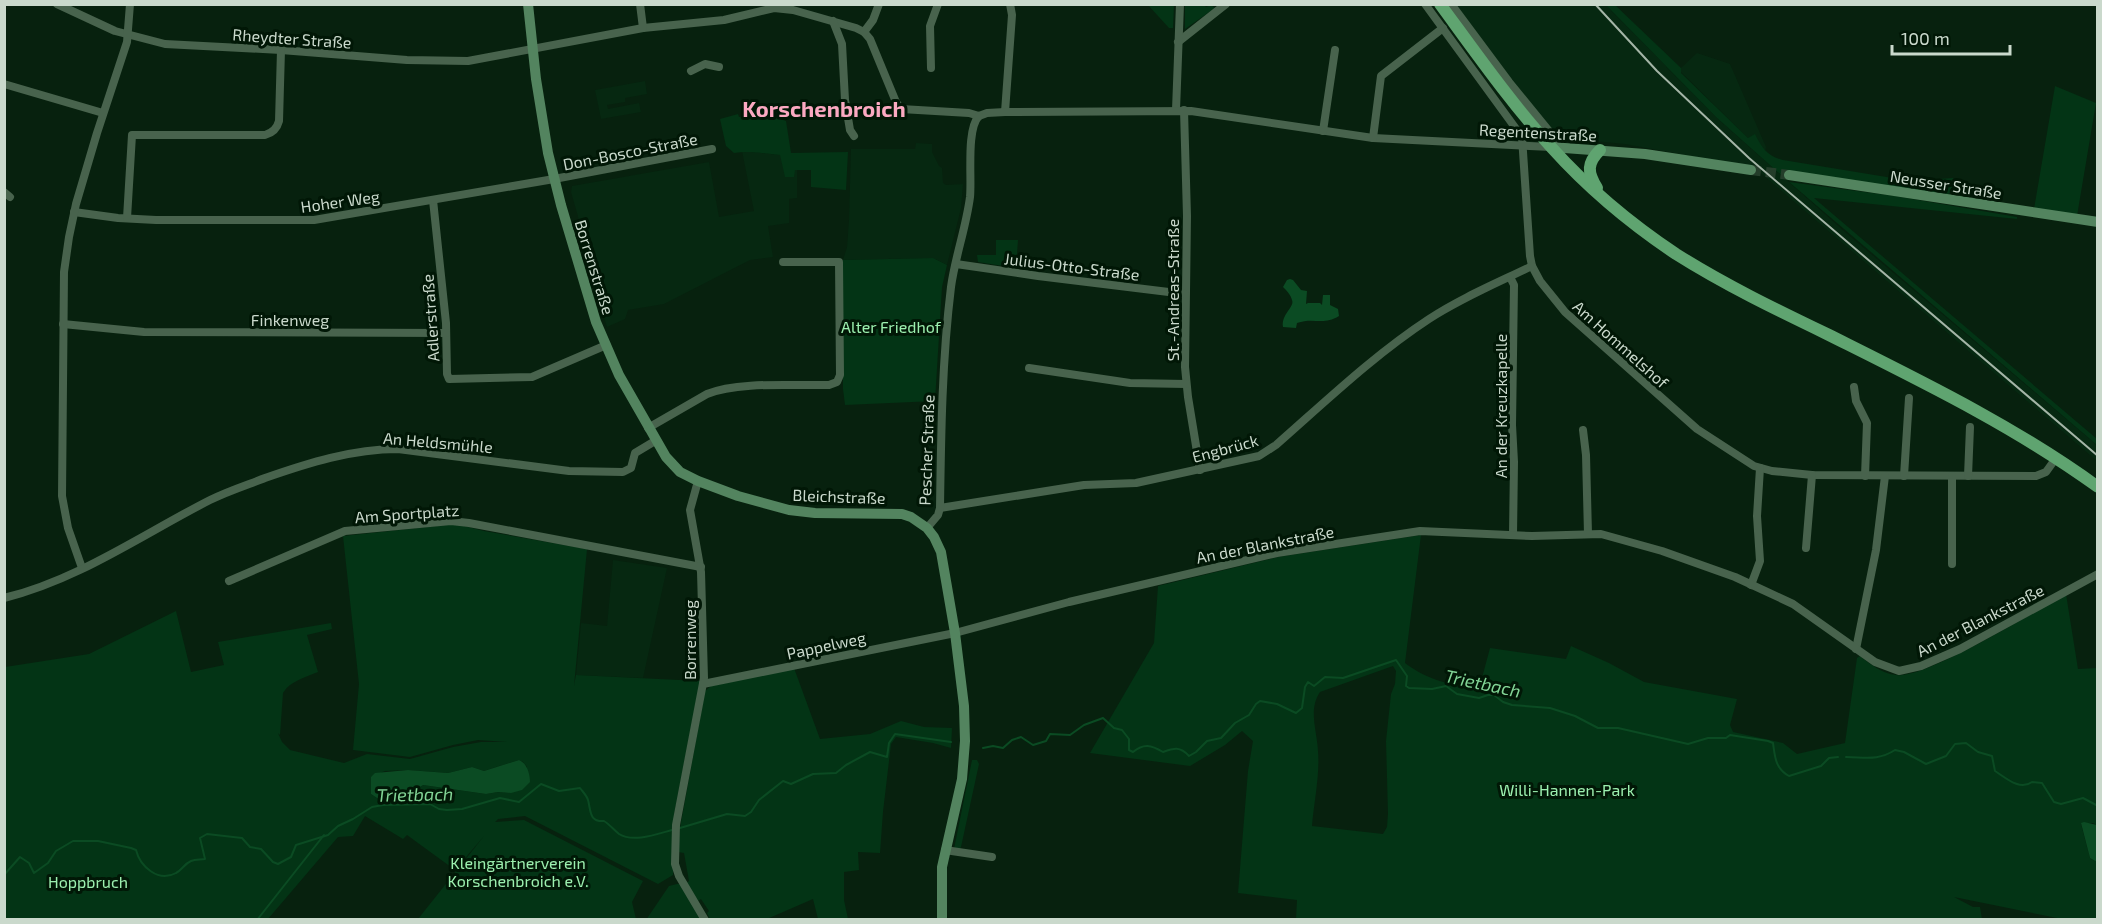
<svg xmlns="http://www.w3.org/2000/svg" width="2102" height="924" font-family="'Exo 2',sans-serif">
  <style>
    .built { fill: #062811 }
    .green { fill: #033415; fill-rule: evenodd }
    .water { fill: #0b4b23 }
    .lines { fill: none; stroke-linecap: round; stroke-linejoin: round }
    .stream { stroke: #0b4b23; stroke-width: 2 }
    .secondary-tunnel { stroke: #243d2a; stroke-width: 10; stroke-dasharray: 10 5; stroke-linecap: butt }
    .street { stroke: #48634d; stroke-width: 8 }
    .secondary { stroke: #53845f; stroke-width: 10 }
    .primary { stroke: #5fa470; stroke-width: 12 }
    .rail { stroke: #a4b5a7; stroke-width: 2 }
    .labels { text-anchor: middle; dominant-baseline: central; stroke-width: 6; stroke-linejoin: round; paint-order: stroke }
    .street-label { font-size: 16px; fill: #cad9cc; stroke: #011706 }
    .park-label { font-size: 16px; fill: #9cf0af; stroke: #011706 }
    .water-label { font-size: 18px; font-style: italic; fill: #82d596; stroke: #011706 }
    .district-label { font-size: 22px; font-weight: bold; fill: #fba9c1; stroke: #011706 }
  </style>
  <rect width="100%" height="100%" fill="#07210e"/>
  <!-- built -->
  <g class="built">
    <path d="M1453,5H1606L1716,117L1845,232L2097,445V461L1755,168L1625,144L1562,138L1549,128Z"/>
    <path d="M1697,53L1730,64L1766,147L1765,152L1760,144L1748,138L1681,72V68Z"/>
    <path d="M645,81L647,94L625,98V102L607,105L608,109L639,103L641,112L601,119L595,90Z"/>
    <path d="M916,143L932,144V152L939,166L942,168L943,183L946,185L963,184L961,208L947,265L933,258L843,260L847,247L849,220L851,149H915Z"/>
    <path d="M742,151L781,155L795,170H797V198L789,199V223L768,226L773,257L750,260L664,304L628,310L625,319L607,327L587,263L583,234L571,192L572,186L709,162L719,217L754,211Z"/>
    <path d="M613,560L667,568L643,678L576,675L581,623L607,626Z"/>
  </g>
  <!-- green -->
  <g class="green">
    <path d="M1143,5H1174L1173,28H1169L1148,5Z"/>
    <path d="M1185,5H1204L1206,7L1211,5L1215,8L1185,29Z"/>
    <path d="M1606,5H1615L1681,68V73L1748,138L1755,134C1762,148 1767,156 1783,160L1911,181L1953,178L1958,185L1956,190L1948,194L1784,172L1788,181L1716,117Z"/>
    <path d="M2055,86L2096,103L2077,216L2034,209Z"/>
    <path d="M763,112L786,121L791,153L848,152L846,190L811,187V170H795L794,177H785L780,155C765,154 750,150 734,153L726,146L720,119L738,114L739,117Z"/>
    <path d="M1789,182L1895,196L2017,217V219L1814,198L2097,439V445Z"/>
    <path d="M996,240H1018L1016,268L978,262L977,255H996Z"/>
    <path d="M933,258L947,265L942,287L935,401L845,405L843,389V260Z"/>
    <path d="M456,524L484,531L587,549L574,686L576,675L700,681L674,815L673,875L658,884L525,816L498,819L495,822L524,820L643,881L632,902L636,919H418L484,836L455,870L407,835L403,839L365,816L353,836L338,837L268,919L5,920V667L89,654L176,611L191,672L224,665L218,642L331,623L332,629L307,635L318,672C306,677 290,681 283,693L280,735L278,733L282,742L290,750L344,763L367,754L410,759L453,747L481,742H507L478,740L453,745L410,757L353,750L359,684L343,536ZM519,760L523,762L527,767L511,793L498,792L486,794L423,785L377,798L371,794V777L385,771L408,770L448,773L472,767L484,771Z"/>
    <path d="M1421,535L1405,663C1429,681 1449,684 1479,689L1490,648L1566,659L1571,646L1609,663L1644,682L1737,699L1730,725L1733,732L1783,743L1797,754L1845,743L1857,658L1860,656C1870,664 1883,674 1896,675C1926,679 2035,611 2066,594L2078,669L2097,668V825L2093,823L2081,824L2090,858L2097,862V919H2062L1954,897L1973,907H1980L1982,919H1296L1297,900L1238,893L1248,771L1253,741L1242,731L1225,745L1190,766L1090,753L1154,643L1158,586L1278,557ZM1393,666L1396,671L1395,684L1391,694L1386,741L1388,814L1387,827L1383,834L1312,826C1314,802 1320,775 1318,751C1317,730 1308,710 1320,692Z"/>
    <path d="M794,668L820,739L870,734L901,721L924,727L952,728L951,748L933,743L896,737L891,744L883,812L880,853L858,852L859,870L844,872V900L848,919H818L813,899L767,919H710L707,913L709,911L701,899L698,901L686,883L689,881L684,853L678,852L680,828L705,691L711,686Z"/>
    <path d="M972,760H977L979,764L961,847L959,850L954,849Z"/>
    <path d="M677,884H680L704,920H646L669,886Z"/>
  </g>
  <!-- water -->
  <g class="water">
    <path d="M1290,279L1293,280L1301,290L1307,291L1306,304L1308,303H1320L1322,305L1323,295H1330V305L1338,309L1339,316C1323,326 1314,317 1297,323L1296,328L1283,327C1281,314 1295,307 1292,300C1291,295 1286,290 1283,287L1287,280Z"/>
    <path d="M519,760C527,763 530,774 530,782L522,790L511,793L498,792L486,794L423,785L411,792L392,798H377L371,794V777L375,773L408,770L448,773L472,767L484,771Z"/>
    <path d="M2084,822L2097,825V862L2090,858L2081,823Z"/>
  </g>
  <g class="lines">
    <!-- stream -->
    <g class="stream">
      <path d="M983,748L993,746L1003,748L1012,740L1021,737L1033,745L1046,741L1050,734L1070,735L1084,725L1103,718L1114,728L1122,730L1129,739V750L1133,752C1144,743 1151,745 1163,752C1174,748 1180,746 1189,756L1196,752L1207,741L1221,738L1235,723L1249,715L1256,704L1260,701L1277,704L1296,713L1302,708L1305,687L1308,682L1314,686L1325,677L1343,678L1396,660L1407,676L1406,686L1409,688L1432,689L1446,686L1457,694L1479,698L1488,695H1494L1503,702L1512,705L1550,708L1575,716L1598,728H1618L1688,744L1708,738H1726L1730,735L1768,741L1773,743C1775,757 1775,768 1789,776L1821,766L1829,758L1838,757"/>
      <path d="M1846,757C1865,757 1878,761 1895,750L1904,752L1926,764L1946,756L1955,744L1966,743L1978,752L1992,756L1995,771C2006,778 2020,791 2032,782L2042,783L2054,802L2061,804L2083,798L2098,806"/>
      <path d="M680,828L727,814L745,816L751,812L759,800L783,781L791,784L813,774L836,773L846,765L870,752L887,757L889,743L895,734L951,742"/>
      <path d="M4,875L20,857L29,863L34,873L48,863L56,851L73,841H98L131,848L136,850C140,866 158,883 176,873C182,870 184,864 191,861C196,859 200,860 205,859L200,838L207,834L242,838L250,847L261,849L273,862L278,864L291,857L296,845L328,835L338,826L353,819L372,807L383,805L430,804L439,809L447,810L462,809L500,798L519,802L541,784L559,791L580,788C583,792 587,796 588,800C591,811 589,822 604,821C609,824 614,830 619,834C633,843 657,834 672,830"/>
      <path d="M257,920L324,835"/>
    </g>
    <!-- secondary-tunnel -->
    <path class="secondary-tunnel" d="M1751,170L1789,175"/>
    <!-- street -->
    <g class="street">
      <path d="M57,4L115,31L165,44L281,50L407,60L468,61L643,28L724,20L774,8L793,10L856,28L864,32L870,39L896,102L901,109L969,113L979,116"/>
      <path d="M640,4L643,28"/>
      <path d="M1425,4L1522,137L1530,256L1532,266L1540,281L1565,312L1697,429L1754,466L1772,471L1812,475L2036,476L2046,472L2056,458"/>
      <path d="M1451,4L1509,82L1562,147"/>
      <path d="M833,21L842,44L845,100L850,130L854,136"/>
      <path d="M864,32L873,20L879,4"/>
      <path d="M1178,42L1226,4"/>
      <path d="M931,68L930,26L938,4"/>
      <path d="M691,71L705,64L719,67"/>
      <path d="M4,84L103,113"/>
      <path d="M1176,110L1180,4"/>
      <path d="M1184,110L1187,216L1185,367L1188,397L1200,470"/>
      <path d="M1005,112L1012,15L1010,4"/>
      <path d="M979,116L987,113L1005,112L1191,111L1373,138L1551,147"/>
      <path d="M1323,131L1335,50"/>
      <path d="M1373,138L1381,76L1443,28"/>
      <path d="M4,192L10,197"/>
      <path d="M433,200L446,323L447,374L449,379L532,377L604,346"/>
      <path d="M74,212L118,218L156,220H314L554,179L712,149"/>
      <path d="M127,218L132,135H265C272,133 277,129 279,121L281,50"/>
      <path d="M956,264L1038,276L1185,294"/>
      <path d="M1510,277L1514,285L1512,425L1514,462L1513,535"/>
      <path d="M63,324L144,332L446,333"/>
      <path d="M1029,368L1130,383L1186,384"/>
      <path d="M1854,387L1856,401L1867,423L1865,476"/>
      <path d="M648,428L707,394C738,381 795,386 829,385L837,382L840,375L839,262H783"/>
      <path d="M1583,430L1586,455L1588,534"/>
      <path d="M1904,476L1909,398"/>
      <path d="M1968,476L1970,427"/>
      <path d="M698,481L690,510L701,572L704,678L676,825L675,864L679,876L705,920"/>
      <path d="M940,508L1084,485L1136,483L1259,456L1276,445C1325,402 1374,355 1429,319C1461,298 1497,283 1532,266"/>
      <path d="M927,528L938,515L940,508C941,435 942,360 951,287C955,257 966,228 970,197C972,178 966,129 979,116"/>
      <path d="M1806,548L1812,475"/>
      <path d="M1952,564V476"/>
      <path d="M82,568L68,528L62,496L64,272L69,237L76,204L97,133L127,42L130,4"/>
      <path d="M229,581L345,531L451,521L469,523L701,567"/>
      <path d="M1751,585L1760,561L1757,516L1760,468"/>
      <path d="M4,598C78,580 143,534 210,500C228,491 247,485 265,478C308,463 352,449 398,449L569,471L623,472L631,468L635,453L655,441"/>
      <path d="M1856,649L1876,550L1885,476"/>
      <path d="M703,684L955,633L1069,602L1277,553L1420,531L1532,536L1601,534L1662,551L1735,577L1793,604L1875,662L1899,671L1921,666L1960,649L2098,574"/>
      <path d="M945,850L992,857"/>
    </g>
    <!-- secondary -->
    <g class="secondary">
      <path d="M528,4L536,79L548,153L561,205L596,322L619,375L666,457L680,472L698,481L738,496L789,510L815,513L902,514L911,517L927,528L934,537L941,552L955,633L964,706L965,741L962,779L942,867V920"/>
      <path d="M1551,147L1645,154L1751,170"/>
      <path d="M1789,175L2098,222"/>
    </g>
    <!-- primary -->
    <g class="primary">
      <path d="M1440,4C1476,53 1511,103 1552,148C1588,188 1631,224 1676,254C1725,285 1777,310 1829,335C1921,381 2014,426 2098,487"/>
      <path d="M1597,188C1587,172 1587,163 1600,150"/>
    </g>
    <!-- rail -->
    <path class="rail" d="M1595,4L1657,71L1749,158L2098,456"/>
  </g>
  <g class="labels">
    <!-- street labels -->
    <g class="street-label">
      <text transform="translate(292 38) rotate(4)">Rheydter Straße</text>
      <text transform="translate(1538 132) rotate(3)">Regentenstraße</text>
      <text transform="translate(630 151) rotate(-11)">Don-Bosco-Straße</text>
      <text transform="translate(1946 184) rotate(9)">Neusser Straße</text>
      <text transform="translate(340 201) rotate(-8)">Hoher Weg</text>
      <text transform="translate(1072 266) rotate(7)">Julius-Otto-Straße</text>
      <text transform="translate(595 267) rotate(73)">Borrenstraße</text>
      <text transform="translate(1172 290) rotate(-90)">St.-Andreas-Straße</text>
      <text transform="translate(430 318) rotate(-94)">Adlerstraße</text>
      <text x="290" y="319">Finkenweg</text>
      <text transform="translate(1621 344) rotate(42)">Am Hommelshof</text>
      <text transform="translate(1500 406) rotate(-90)">An der Kreuzkapelle</text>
      <text transform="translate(438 442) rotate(5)">An Heldsmühle</text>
      <text transform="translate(1225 448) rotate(-15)">Engbrück</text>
      <text transform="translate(926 450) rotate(-88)">Pescher Straße</text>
      <text transform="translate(839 496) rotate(2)">Bleichstraße</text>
      <text transform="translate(407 513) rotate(-4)">Am Sportplatz</text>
      <text transform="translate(1265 544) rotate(-11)">An der Blankstraße</text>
      <text transform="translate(1980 620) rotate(-27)">An der Blankstraße</text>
      <text transform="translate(689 640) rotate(-90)">Borrenweg</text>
      <text transform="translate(826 645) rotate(-12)">Pappelweg</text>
    </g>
    <!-- park labels -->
    <g class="park-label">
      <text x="891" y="326">Alter Friedhof</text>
      <text x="1567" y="789">Willi-Hannen-Park</text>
      <text x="518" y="862">Kleingärtnerverein<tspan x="518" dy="18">Korschenbroich e.V.</tspan></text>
      <text x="88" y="881">Hoppbruch</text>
    </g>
    <!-- water labels -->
    <g class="water-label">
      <text transform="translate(1483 683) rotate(12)">Trietbach</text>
      <text transform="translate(415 794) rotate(-1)">Trietbach</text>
    </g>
    <!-- district labels -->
    <g class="district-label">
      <text x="824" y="108">Korschenbroich</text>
    </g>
  </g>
  <!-- border -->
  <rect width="2102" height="924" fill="none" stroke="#cad9cc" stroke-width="12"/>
  <!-- scale -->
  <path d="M1892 45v9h118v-9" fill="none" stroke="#cad9cc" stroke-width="3"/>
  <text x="1901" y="45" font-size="18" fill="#cad9cc" stroke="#011706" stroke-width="4.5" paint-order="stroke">100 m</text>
</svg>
